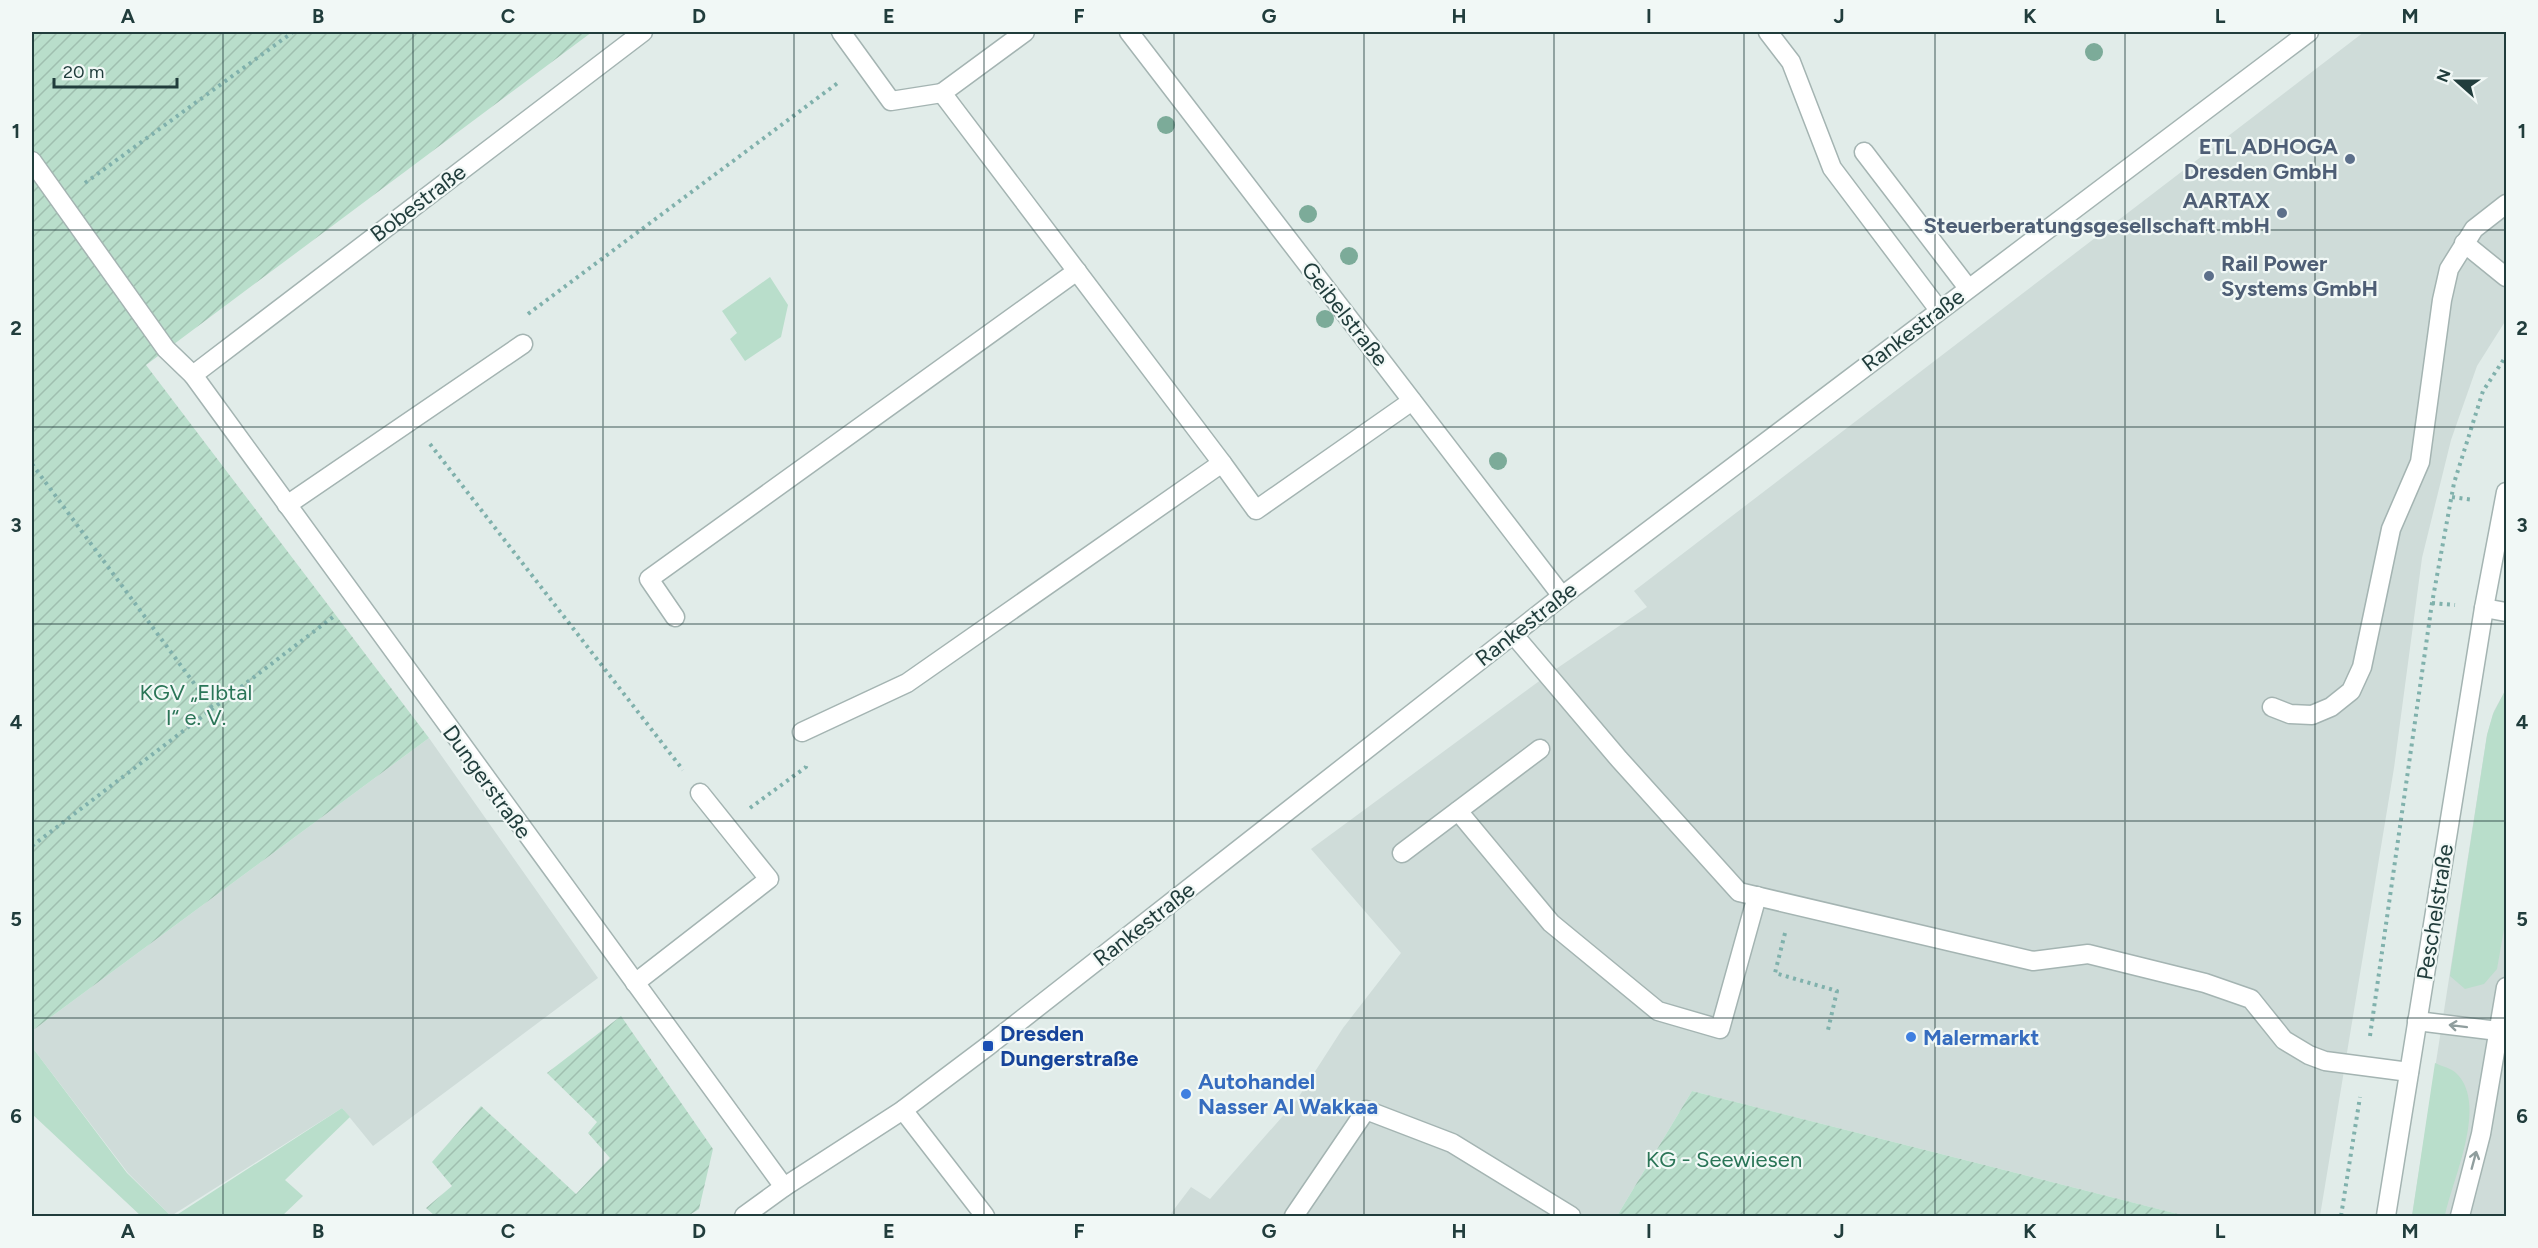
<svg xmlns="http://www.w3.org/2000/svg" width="2538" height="1248" font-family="Figtree,sans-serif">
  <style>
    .built { fill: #cfdcd9 }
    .green { fill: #b9decb }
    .garden { fill: url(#garden-furrows) }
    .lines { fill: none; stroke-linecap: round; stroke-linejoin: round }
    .service-casing { stroke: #a4b4b2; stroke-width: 21 }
    .minor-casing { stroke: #a4b4b2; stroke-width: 21 }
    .tertiary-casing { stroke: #a4b4b2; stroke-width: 21 }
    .path { stroke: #80b1ac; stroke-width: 4; stroke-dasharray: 3 4.5; stroke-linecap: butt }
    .service { stroke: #fff; stroke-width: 18 }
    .minor { stroke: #fff; stroke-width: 18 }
    .tertiary { stroke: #fff; stroke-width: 18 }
    .tree { fill: #7cab99 }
    .oneway { stroke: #909e9e }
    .grid { fill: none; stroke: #213d3c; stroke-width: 1.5; stroke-opacity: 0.55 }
    .service-dot { fill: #5c6f8a; stroke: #f1f8f6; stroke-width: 2 }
    .shop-dot { fill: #3f7fe0; stroke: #f1f8f6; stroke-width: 2 }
    .transit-dot { fill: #1a4fb4; stroke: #f1f8f6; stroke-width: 2 }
    .labels { text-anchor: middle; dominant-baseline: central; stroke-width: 4.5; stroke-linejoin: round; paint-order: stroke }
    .service-label { font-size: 22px; font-weight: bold; fill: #4e5e75; stroke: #f1f8f6; text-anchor: end }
    .street-label { font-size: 22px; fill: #213d3c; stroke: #f1f8f6 }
    .park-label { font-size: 22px; fill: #2a7557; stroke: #f1f8f6 }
    .transit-label { font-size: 22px; font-weight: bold; fill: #164399; stroke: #f1f8f6; text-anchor: start }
    .shop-label { font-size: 22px; font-weight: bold; fill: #366cbe; stroke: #f1f8f6; text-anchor: start }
    .neatline { fill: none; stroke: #213d3c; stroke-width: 2 }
    .grid-label { font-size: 20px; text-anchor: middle; font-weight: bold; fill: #213d3c }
  </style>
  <defs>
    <pattern id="garden-furrows" width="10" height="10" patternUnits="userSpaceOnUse" patternTransform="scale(1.5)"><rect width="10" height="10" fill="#b9decb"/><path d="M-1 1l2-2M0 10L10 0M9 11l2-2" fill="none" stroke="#9fbfaf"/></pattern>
  </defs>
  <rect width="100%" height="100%" fill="#e1ece9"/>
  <!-- built -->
  <g class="built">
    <path d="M2364,32H2506V320L2477,366L2451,440L2422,558L2394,768L2320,1216H2186L1692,1091L1617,1216H1169L1191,1187L1210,1199L1296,1101L1343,1028L1401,953L1311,849L1553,671L1647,607L1634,591Z"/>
    <path d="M2506,689V1216H2412L2487,735L2494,711Z"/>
    <path d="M429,738L598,978L373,1146L342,1108L171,1216L128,1173L32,1047V1031Z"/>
  </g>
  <!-- green -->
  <g class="green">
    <path d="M770,277L788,305L781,337L745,361L730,339L737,333L722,311Z"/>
    <path d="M2506,689V918L2497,969L2484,984L2465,989L2450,976L2487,735L2493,714Z"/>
    <path d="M32,1047L127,1173L171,1216H141L32,1114Z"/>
    <path d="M2435,1063C2441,1066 2451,1068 2456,1073C2489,1104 2452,1180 2445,1216H2412Z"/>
    <path d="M342,1108L350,1117L285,1180L303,1196L282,1216H175Z"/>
  </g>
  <!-- garden -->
  <g class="garden">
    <path d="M32,32H592L146,365L429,738L32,1031Z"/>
    <path d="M621,1016L713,1149L699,1209L688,1216H435L426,1208L452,1186L432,1162L481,1106L576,1194L610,1158L588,1133L597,1122L547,1073Z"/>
    <path d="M1692,1091L2186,1216H1617Z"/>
  </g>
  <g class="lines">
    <!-- service casing -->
    <g class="service-casing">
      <g id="service">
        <path d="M841,32L891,101L942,93"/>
        <path d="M1025,32L942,93L1222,463"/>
        <path d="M1768,32L1791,62L1832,168L1939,310"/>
        <path d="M1864,152L1968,288"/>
        <path d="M32,161L166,349L193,375"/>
        <path d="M2464,243L2506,277"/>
        <path d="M287,505L523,344"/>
        <path d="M675,617L649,579L1077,271"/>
        <path d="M1513,634L1619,759L1739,892L2033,961L2088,954L2205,983L2251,999L2284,1040L2309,1055L2325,1061L2409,1072"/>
        <path d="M2272,707L2290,714L2312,715L2331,707L2351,691L2362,667L2391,529L2420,462L2442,300L2449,269L2474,229L2506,204"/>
        <path d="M802,732L907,683L1222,463L1256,510L1412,401"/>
        <path d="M1458,811L1551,923L1658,1011L1720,1029L1757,896"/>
        <path d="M1402,853L1540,749"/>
        <path d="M635,983L769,879L700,793"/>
        <path d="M2417,1021L2498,1031"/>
        <path d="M903,1110L985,1216"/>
        <path d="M1294,1216L1366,1110L1452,1143L1571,1216"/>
        <path d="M2460,1216L2481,1134L2506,987"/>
      </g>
    </g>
    <!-- minor casing -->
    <g class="minor-casing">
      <g id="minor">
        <path d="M643,32L193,375L784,1187"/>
        <path d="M1129,32L1562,596"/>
        <path d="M2484,608L2506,612"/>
      </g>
    </g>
    <!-- tertiary casing -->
    <g class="tertiary-casing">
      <g id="tertiary">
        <path d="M744,1216L784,1187L903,1110L988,1046L1562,596L2309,32"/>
        <path d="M2386,1216L2484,608L2506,492"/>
      </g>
    </g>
    <!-- path -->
    <g class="path">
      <path d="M85,183L293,32"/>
      <path d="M528,314L839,82"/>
      <path d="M430,444L683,770"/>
      <path d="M32,464L213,709"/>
      <path d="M2452,497L2474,500"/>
      <path d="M2432,603L2455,605"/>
      <path d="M750,808L806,767L807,763"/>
      <path d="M32,846L333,617"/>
      <path d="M1785,933L1775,973L1837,991L1828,1030H1831"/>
      <path d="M2370,1036L2432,603L2454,483L2483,391L2506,356"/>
      <path d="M2341,1216L2360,1097"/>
    </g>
    <!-- service -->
    <use href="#service" class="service"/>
    <!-- minor -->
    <use href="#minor" class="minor"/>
    <!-- tertiary -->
    <use href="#tertiary" class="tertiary"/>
  </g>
  <!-- trees -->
  <g class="tree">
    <circle cx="2094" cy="52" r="9"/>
    <circle cx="1166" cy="125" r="9"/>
    <circle cx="1308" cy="214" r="9"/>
    <circle cx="1349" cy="256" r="9"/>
    <circle cx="1325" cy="319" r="9"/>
    <circle cx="1498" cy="461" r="9"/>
  </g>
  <!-- one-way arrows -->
  <defs><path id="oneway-shaft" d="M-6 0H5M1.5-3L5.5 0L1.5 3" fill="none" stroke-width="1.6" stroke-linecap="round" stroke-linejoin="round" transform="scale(1.5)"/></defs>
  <g class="oneway">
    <use href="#oneway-shaft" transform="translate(2458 1026) rotate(-173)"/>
    <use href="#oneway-shaft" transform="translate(2474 1160) rotate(-75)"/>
  </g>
  <!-- grid -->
  <path class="grid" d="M223,32V1216M413,32V1216M603,32V1216M794,32V1216M984,32V1216M1174,32V1216M1364,32V1216M1554,32V1216M1744,32V1216M1935,32V1216M2125,32V1216M2315,32V1216M32,230H2506M32,427H2506M32,624H2506M32,821H2506M32,1018H2506"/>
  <!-- markers -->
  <g class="service-dot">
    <circle cx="2350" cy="159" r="6"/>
    <circle cx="2282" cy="213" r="6"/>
    <circle cx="2209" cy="276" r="6"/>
  </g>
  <g class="shop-dot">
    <circle cx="1911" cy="1037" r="6"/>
    <circle cx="1186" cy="1094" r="6"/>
  </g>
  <rect class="transit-dot" x="982" y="1040" width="12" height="12" rx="3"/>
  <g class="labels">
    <!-- service labels -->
    <g class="service-label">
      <text x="2338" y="146">ETL ADHOGA<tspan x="2338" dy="25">Dresden GmbH</tspan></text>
      <text x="2270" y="200">AARTAX<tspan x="2270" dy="25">Steuerberatungsgesellschaft mbH</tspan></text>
      <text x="2221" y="263" text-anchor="start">Rail Power<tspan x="2221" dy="25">Systems GmbH</tspan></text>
    </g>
    <!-- street labels -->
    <g class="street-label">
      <text transform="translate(418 203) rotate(-37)">Bobestraße</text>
      <text transform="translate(1345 314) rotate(52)">Geibelstraße</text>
      <text transform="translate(1913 330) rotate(-37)">Rankestraße</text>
      <text transform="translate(1526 624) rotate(-38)">Rankestraße</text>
      <text transform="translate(487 782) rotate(54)">Dungerstraße</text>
      <text transform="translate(2435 912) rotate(-81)">Peschelstraße</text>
      <text transform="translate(1144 924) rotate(-38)">Rankestraße</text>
    </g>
    <!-- park labels -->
    <g class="park-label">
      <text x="196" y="692">KGV „Elbtal<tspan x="196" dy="25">I“ e. V.</tspan></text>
      <text x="1724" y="1159">KG - Seewiesen</text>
    </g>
    <!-- transit labels -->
    <g class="transit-label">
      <text x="1000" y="1033">Dresden<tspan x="1000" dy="25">Dungerstraße</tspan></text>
    </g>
    <!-- shop labels -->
    <g class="shop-label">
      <text x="1923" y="1037">Malermarkt</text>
      <text x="1198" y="1081">Autohandel<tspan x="1198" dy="25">Nasser Al Wakkaa</tspan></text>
    </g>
  </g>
  <!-- border -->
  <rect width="2538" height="1248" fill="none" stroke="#f1f8f6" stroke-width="66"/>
  <!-- north arrow -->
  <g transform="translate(2457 81) rotate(291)" stroke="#f1f8f6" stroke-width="4.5" paint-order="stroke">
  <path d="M0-4.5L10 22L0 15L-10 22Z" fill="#213d3c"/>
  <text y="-9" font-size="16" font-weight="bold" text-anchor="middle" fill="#213d3c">N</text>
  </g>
  <!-- scale -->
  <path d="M54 78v9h123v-9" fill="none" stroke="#213d3c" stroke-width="3"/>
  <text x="63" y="78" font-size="18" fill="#213d3c" stroke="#f1f8f6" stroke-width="4.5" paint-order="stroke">20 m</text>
  <rect x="33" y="33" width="2472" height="1182" class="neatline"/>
  <g class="grid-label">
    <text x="128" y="23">A</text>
    <text x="318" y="23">B</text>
    <text x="508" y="23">C</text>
    <text x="699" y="23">D</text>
    <text x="889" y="23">E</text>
    <text x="1079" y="23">F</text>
    <text x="1269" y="23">G</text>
    <text x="1459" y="23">H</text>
    <text x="1649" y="23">I</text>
    <text x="1839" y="23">J</text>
    <text x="2030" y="23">K</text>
    <text x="2220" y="23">L</text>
    <text x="2410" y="23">M</text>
    <text x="16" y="138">1</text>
    <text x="2522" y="138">1</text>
    <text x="16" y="335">2</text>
    <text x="2522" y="335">2</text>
    <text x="16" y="532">3</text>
    <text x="2522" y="532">3</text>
    <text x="16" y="729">4</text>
    <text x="2522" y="729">4</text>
    <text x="16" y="926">5</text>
    <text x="2522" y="926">5</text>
    <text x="16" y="1123">6</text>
    <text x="2522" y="1123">6</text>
    <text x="128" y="1238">A</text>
    <text x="318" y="1238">B</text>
    <text x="508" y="1238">C</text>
    <text x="699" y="1238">D</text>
    <text x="889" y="1238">E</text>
    <text x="1079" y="1238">F</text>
    <text x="1269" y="1238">G</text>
    <text x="1459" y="1238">H</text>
    <text x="1649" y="1238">I</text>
    <text x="1839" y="1238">J</text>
    <text x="2030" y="1238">K</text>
    <text x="2220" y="1238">L</text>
    <text x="2410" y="1238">M</text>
  </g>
</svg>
